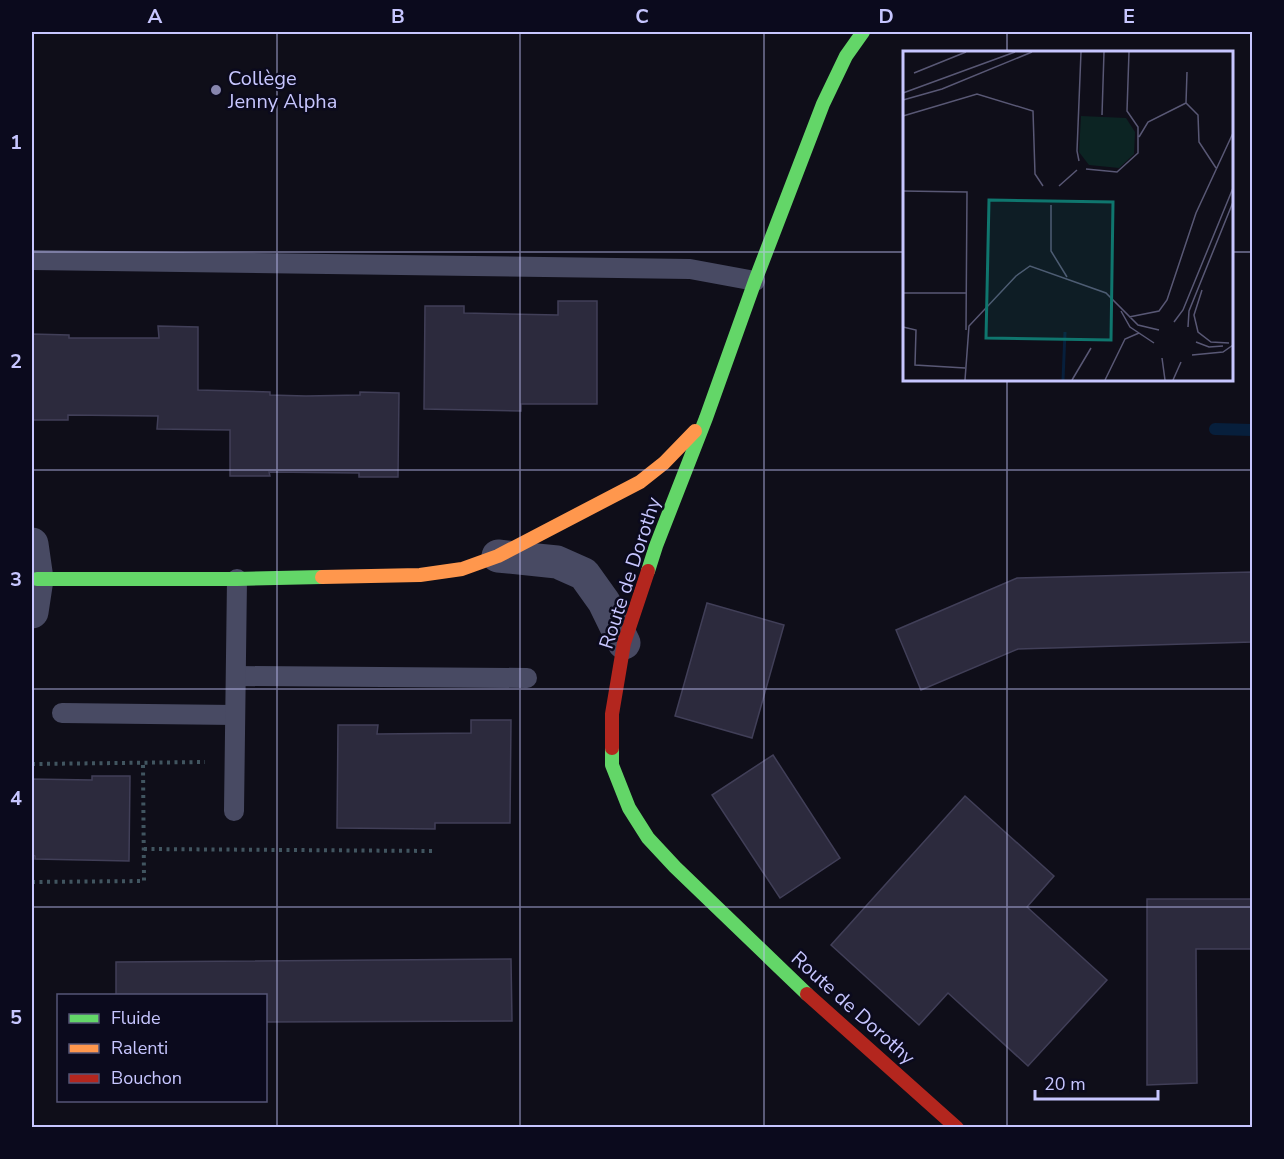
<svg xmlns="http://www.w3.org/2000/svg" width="1284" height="1159" font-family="'Nunito Sans',sans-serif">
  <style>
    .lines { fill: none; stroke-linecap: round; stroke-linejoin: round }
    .stream { stroke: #071f3c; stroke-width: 12 }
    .building { fill: #2c2a3d; stroke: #413f58; stroke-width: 1.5 }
    .path { stroke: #415560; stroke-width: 4; stroke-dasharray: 3 4.5; stroke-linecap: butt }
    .lane { stroke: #484a63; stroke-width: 20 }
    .street { stroke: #484a63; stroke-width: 33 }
    .fast { stroke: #63d668; stroke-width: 14 }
    .slow { stroke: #ff974d; stroke-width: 14 }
    .jam { stroke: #b3261e; stroke-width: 14 }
    .grid { fill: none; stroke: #c7c6ff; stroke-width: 1.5; stroke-opacity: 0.55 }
    .poi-dot { fill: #8786ae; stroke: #0b0a1d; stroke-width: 2 }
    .labels { text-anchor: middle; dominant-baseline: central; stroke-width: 5; stroke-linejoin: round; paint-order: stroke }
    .poi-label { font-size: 20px; fill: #c7c6ff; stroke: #0b0a1d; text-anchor: start }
    .street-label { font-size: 20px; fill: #c7c6ff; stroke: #0b0a1d }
    .inset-river { fill: none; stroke: #071f3c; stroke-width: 3 }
    .inset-road { fill: none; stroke: #595875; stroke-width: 1.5 }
    .view { fill: #0f766e; fill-opacity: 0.15; stroke: #0f766e; stroke-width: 3 }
    .inset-edge { fill: none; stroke: #c7c6ff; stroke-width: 3 }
    .neatline { fill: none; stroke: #c7c6ff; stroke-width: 2 }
    .grid-label { font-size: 20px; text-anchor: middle; font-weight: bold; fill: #c7c6ff }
  </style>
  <rect width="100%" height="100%" fill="#0f0e19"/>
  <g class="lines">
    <!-- stream -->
    <path class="stream" d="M1215,429L1252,430"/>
  </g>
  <!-- building -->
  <g class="building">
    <path d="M558,301H597V404H521V411L424,409L425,306H464V313L558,315Z"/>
    <path d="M158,326L198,327V390L270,392V395L306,396L360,395V392L399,393L398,477H359V473L269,472L270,476H230V430L157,429L158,416L68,415V420H32V334L69,335V338H159Z"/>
    <path d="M1252,572V642L1018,649L921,690L896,630L1017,578Z"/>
    <path d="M707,603L784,625L752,738L675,716Z"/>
    <path d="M471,720H511L510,823H435V829L337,828L338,725H378L377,734L471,733Z"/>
    <path d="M773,755L840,858L780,898L712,795Z"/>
    <path d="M92,776H130L129,861L35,859V856L32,855V779L92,780Z"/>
    <path d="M965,796L1054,876L1027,907L1107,980L1028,1066L948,993L919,1025L831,945Z"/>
    <path d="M1147,899H1252V949H1196L1197,1083L1147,1085Z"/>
    <path d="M511,959L512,1021L266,1022V996H116V962Z"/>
  </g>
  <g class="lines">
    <!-- path -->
    <g class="path">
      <path d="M32,764L205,762"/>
      <path d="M144,849L433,851"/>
      <path d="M32,882L144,881L143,763"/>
    </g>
    <!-- lane -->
    <g class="lane">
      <path d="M32,260L690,269L755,281"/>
      <path d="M236,676L527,678"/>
      <path d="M62,713L235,715"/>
      <path d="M234,811L237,579"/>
    </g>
    <!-- street -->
    <g class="street">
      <path d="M32,544L37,579L32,612"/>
      <path d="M498,556L557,562L584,574L604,602L624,643"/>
    </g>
    <!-- fast -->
    <g class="fast">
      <path d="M648,571L656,546L706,418L755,281L823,104L846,56L863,32"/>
      <path d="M37,579H237L322,577"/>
      <path d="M612,748V765L629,808L648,838L675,867L807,994"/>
    </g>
    <!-- slow -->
    <path class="slow" d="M322,577L420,575L462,569L498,556L640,482L664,463L695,431"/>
    <!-- jam -->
    <g class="jam">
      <path d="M612,748V714L624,643L648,571"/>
      <path d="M807,994L957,1128"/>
    </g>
  </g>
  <!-- grid -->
  <path class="grid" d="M277,32V1128M520,32V1128M764,32V1128M1007,32V52M32,252H904M1232,252H1252M1007,380V1128M32,470H1252M32,689H1252M32,907H1252"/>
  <!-- markers -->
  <circle class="poi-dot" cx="216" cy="90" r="6"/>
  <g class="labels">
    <!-- poi labels -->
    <g class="poi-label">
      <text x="228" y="78">Collège<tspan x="228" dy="23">Jenny Alpha</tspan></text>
    </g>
    <!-- street labels -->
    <g class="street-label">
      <text transform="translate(630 573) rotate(-72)">Route de Dorothy</text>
      <text transform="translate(853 1008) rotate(42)">Route de Dorothy</text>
    </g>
  </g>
  <!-- overview -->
  <g transform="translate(903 51)">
    <rect width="330" height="330" fill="#0f0e19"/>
    <path d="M178,65L223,67L232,81L231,103L216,117L186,114L176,101Z" fill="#0c2423"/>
    <path class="inset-river" d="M160,329L162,281"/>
    <path class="inset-road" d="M11,22L63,1M0,42L112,1M0,49L39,38L129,1M283,52L284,21M199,64L201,1M0,65L74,43L130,60L132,123L140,135M236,86L245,71L283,52L295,64L296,91L313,117M176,110L174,100L178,1M183,118L214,121L235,102V76L224,60L226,1M156,135L174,119M0,140L64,141L63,279M148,154V200L164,226M299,239L291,264L295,281L308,291L326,292M0,242H63M218,260L227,276L251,292M226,266L256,260L264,249L293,162L330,82M271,271L280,259L330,137M0,276L13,279L12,314L62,317M285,276L286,260L330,151M293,291L306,296L320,295M289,304L320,301L330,294M259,307L262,329M62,329L66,275L113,225L127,215L203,242L235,274L256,279M169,329L188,297M202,329L222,288L236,282M270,329L278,311"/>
    <path class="view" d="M86,149L210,151L208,289L83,287Z"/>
    <rect width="330" height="330" class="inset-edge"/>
  </g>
  <!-- border -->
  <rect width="1284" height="1159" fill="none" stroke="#0b0a1d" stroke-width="66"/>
  <!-- legend -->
  <rect x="57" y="994" width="210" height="108" fill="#0b0a1d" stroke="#565577" stroke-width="1.5"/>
  <rect x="69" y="1014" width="30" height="9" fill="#63d668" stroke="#565577" stroke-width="1.5"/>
  <text x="111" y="1024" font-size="18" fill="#c7c6ff">Fluide</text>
  <rect x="69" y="1044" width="30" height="9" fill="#ff974d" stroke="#565577" stroke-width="1.5"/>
  <text x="111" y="1054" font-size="18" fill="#c7c6ff">Ralenti</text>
  <rect x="69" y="1074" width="30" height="9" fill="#b3261e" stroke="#565577" stroke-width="1.5"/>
  <text x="111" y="1084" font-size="18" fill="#c7c6ff">Bouchon</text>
  <!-- scale -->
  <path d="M1035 1090v9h123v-9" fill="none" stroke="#c7c6ff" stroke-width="3"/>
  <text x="1044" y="1090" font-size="18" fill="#c7c6ff" stroke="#0b0a1d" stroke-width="4.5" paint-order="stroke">20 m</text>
  <rect x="33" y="33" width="1218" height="1093" class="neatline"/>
  <g class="grid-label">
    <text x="155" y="23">A</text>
    <text x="398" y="23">B</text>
    <text x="642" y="23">C</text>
    <text x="886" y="23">D</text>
    <text x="1129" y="23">E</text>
    <text x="16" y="149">1</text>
    <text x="16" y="368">2</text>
    <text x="16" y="586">3</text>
    <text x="16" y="805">4</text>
    <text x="16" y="1024">5</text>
  </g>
</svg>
